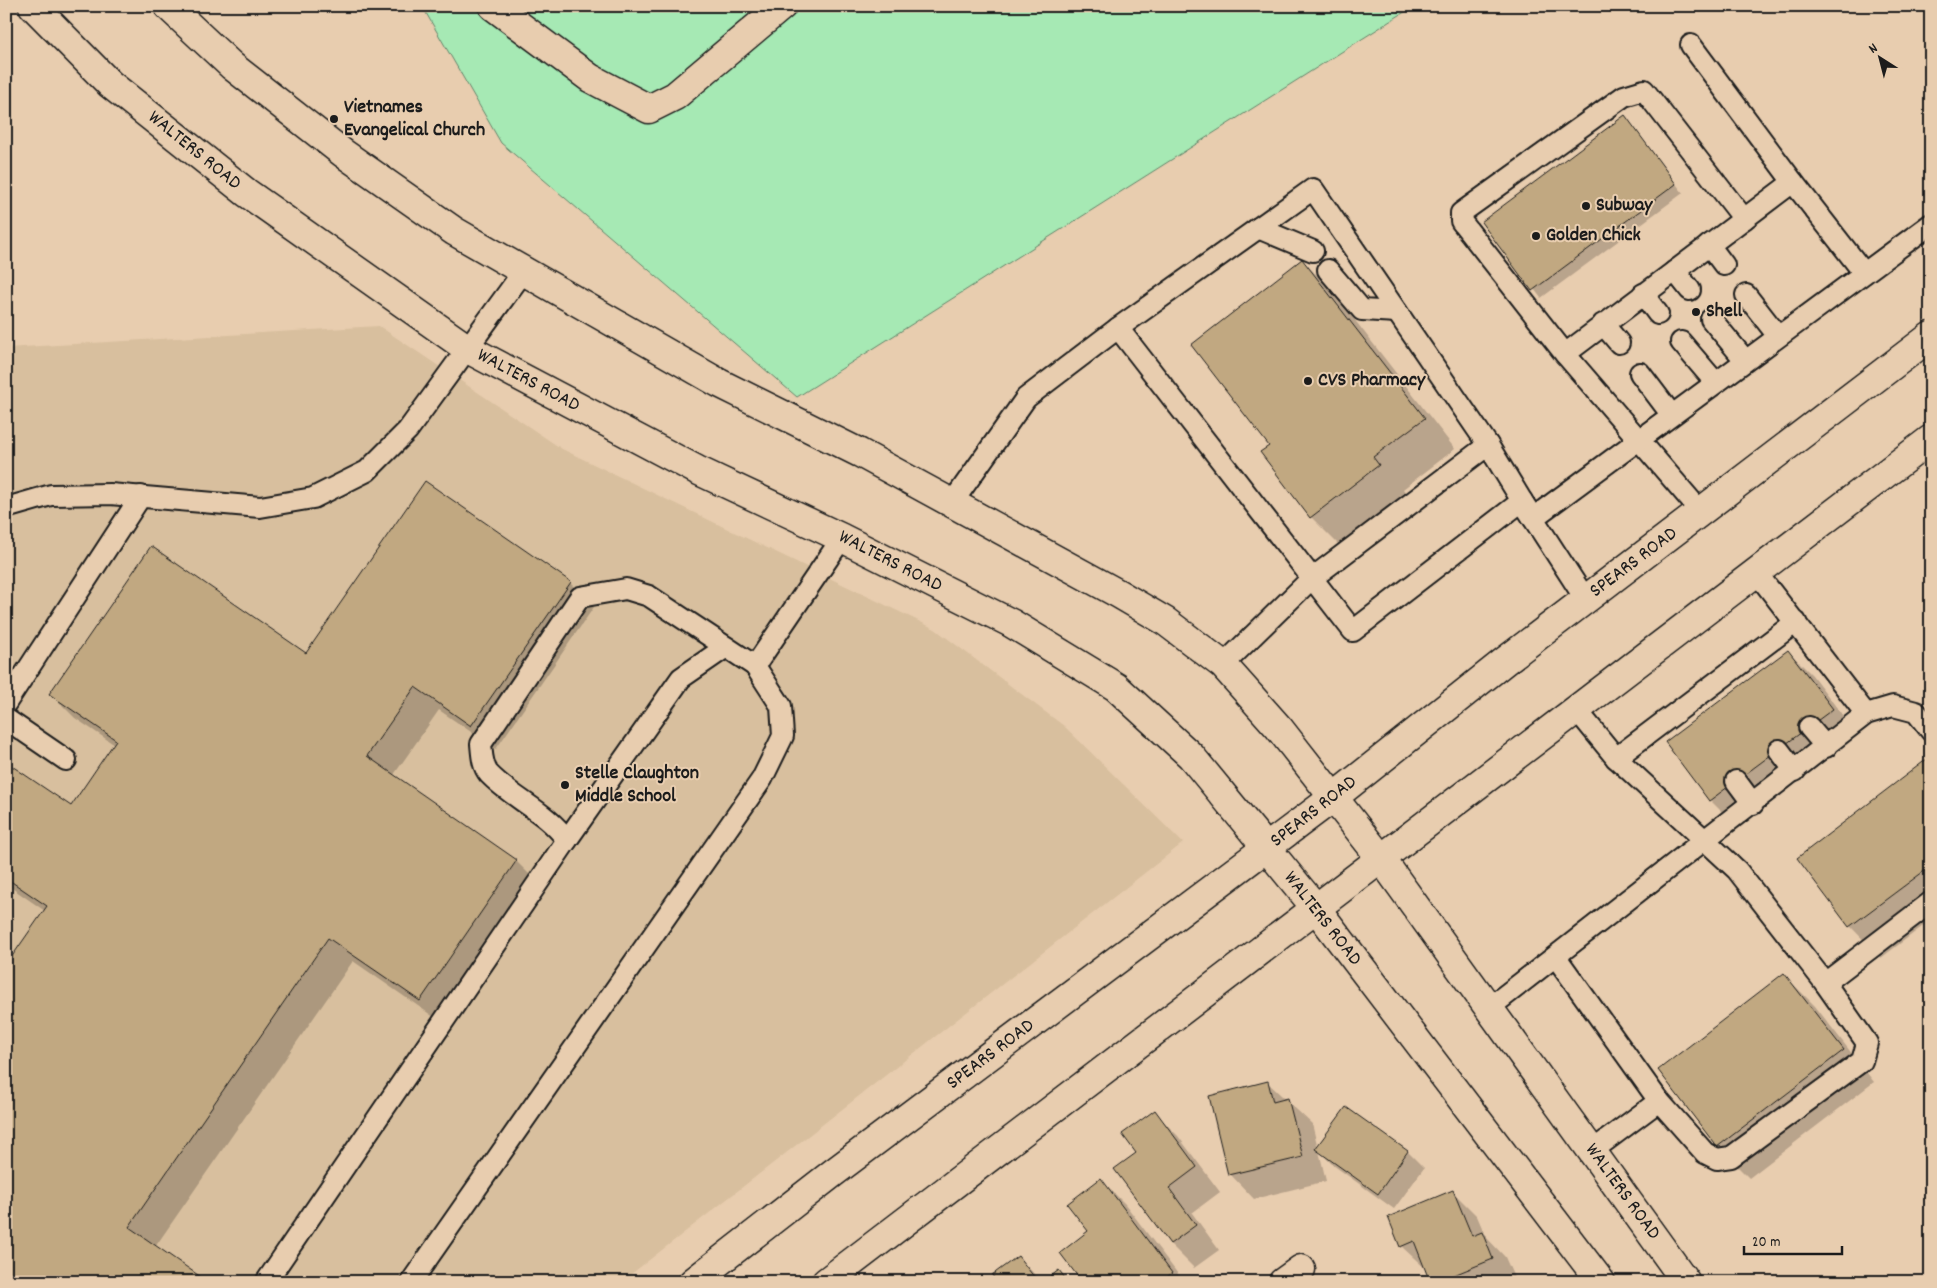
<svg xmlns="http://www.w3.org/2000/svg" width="1937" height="1288" font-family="Dekko,sans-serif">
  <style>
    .built { fill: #d8bf9e }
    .green { fill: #a6e9b4; stroke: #618268 }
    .shadow { fill: #0003 }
    .building { fill: #c1a881; stroke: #1c1c1c }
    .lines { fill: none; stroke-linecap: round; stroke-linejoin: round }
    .service-casing { stroke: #1c1c1c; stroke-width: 24 }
    .minor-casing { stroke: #1c1c1c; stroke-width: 31 }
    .tertiary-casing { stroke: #1c1c1c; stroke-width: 31 }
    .secondary-casing { stroke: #1c1c1c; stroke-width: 31 }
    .service { stroke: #e8cdaf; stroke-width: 20 }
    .minor { stroke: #e8cdaf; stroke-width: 28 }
    .tertiary { stroke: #e8cdaf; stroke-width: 28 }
    .secondary { stroke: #e8cdaf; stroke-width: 28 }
    .poi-dot { fill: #1c1c1c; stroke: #e8cdaf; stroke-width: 2 }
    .labels { text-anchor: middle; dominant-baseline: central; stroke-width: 4; stroke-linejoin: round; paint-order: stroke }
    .poi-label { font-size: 20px; font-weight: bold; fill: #1c1c1c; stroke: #e8cdaf; text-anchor: start }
    .street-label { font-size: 20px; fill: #1c1c1c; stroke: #e8cdaf }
  </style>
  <rect width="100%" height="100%" fill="#e8cdaf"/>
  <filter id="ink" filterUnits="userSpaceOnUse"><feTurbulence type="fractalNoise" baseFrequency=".02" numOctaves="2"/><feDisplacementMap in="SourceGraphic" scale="10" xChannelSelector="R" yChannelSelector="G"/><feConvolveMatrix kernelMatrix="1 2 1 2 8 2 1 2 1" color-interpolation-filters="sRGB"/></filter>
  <g filter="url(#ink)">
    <!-- built -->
    <path class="built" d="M379,326L562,449L935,629L1064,726L1183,843L621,1282H6V348Z"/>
    <!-- green -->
    <path class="green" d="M422,6H1414L797,397L501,143Z"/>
    <!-- shadow -->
    <g class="shadow">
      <path d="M1625,117L1683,193L1541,298L1483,223Z"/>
      <path d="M1302,260L1333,292L1455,449L1403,489L1409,497L1342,548L1311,517L1261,453L1271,446Z"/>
      <path d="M570,583L594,607L496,749L439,710L393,776L516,861L540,885L444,1024L353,961L155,1247L6,1282L45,911L6,884V764L71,808L115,745L75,718L51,694L306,655Z"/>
      <path d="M1788,651L1812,675L1856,733L1734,824L1710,800L1667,742Z"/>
      <path d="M1931,757V920L1881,958L1850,926L1798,858Z"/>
      <path d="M1784,975L1815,1006L1874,1082L1749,1178L1718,1147L1660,1071Z"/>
      <path d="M1267,1082L1312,1124L1318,1148L1347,1108L1408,1152L1424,1168L1394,1209L1333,1165L1319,1151L1326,1181L1254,1199L1230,1174Z"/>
      <path d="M1154,1112L1178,1136L1220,1192L1192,1213L1219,1250L1194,1268L1170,1244L1116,1169L1138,1153Z"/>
      <path d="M1101,1180L1125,1204L1184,1282H1083Z"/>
      <path d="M1453,1192L1477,1216L1486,1237L1505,1257L1516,1282H1432L1427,1270L1401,1246Z"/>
      <path d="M1018,1257L1042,1282H999Z"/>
    </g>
    <!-- building -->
    <g class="building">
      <path d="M1625,115L1676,184L1532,291L1481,222Z"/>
      <path d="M1302,259L1425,418L1373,457L1379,465L1310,518L1260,452L1269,446L1191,345Z"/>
      <path d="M425,481L571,582L471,726L415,687L367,756L517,860L420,1001L328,938L129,1227L208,1282H6V965L47,906L6,878V762L71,806L116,740L49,694L151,546L306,653Z"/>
      <path d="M1788,650L1833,709L1709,801L1665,742Z"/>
      <path d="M1931,756V866L1849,927L1797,858Z"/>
      <path d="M1784,973L1844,1050L1717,1147L1658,1070Z"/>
      <path d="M1268,1081L1273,1102L1288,1098L1303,1157L1228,1175L1209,1096Z"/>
      <path d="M1346,1107L1408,1151L1378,1194L1315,1149Z"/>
      <path d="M1155,1110L1197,1167L1169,1188L1196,1225L1170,1244L1114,1169L1136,1153L1122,1134Z"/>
      <path d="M1101,1178L1172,1273L1161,1282H1138L1134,1277L1128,1282H1082L1060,1253L1088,1231L1067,1204Z"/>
      <path d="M1453,1190L1472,1236L1482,1232L1493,1259L1437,1282H1430L1414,1241L1400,1247L1388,1217Z"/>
      <path d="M1018,1256L1038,1282H997L992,1275Z"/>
      <path d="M1059,1270L1068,1282H1043Z"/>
    </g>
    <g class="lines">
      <!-- service casing -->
      <g class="service-casing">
        <g id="service">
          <path d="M1691,45L1793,182"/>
          <path d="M1258,228L1313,251"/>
          <path d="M1709,245L1724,265"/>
          <path d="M1328,270L1362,310L1397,312"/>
          <path d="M1675,271L1690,290"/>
          <path d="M1643,294L1658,314"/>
          <path d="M1746,295L1778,336"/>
          <path d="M1711,319L1745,360"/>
          <path d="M1603,324L1619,343"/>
          <path d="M1118,328L1353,631L1522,501L1533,518"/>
          <path d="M1681,342L1715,382"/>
          <path d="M1565,354L1461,221V213L1624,96L1644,90L1744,219"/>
          <path d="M1640,373L1671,414"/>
          <path d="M952,503L1026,398L1118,328L1313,189L1488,445"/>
          <path d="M6,508L51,495L110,494L260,507L313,498L367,471L408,430L523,272"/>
          <path d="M1701,512L1565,354L1793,182L1864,273"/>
          <path d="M1756,572L1866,714"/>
          <path d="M1586,600L1533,518L1931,224"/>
          <path d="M1223,665L1311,579L1488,445L1522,501"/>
          <path d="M6,703L141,496"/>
          <path d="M1576,709L1616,758L1737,870L1825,983"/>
          <path d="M6,719L66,760"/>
          <path d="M1809,727L1826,747"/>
          <path d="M1779,750L1795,771"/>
          <path d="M1616,758L1796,622"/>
          <path d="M1736,781L1753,804"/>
          <path d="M567,840L681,678L726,647"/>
          <path d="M1556,957L1659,1101"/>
          <path d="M1489,1008L1866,714L1893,706L1916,712L1931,731"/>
          <path d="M1592,1151L1659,1101L1705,1153L1717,1159L1731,1157L1862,1061L1867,1043L1825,983L1931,902"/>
          <path d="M266,1282L567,840C546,811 513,799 489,774C482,766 482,753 481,744L580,597L626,589L649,596L755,666L842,538"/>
          <path d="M411,1282L762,779L783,736L781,706L755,666"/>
        </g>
      </g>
      <!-- minor casing -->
      <g class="minor-casing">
        <g id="minor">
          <path d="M493,6L590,78L649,109L675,96L782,6"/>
          <path d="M1283,1282L1301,1269"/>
        </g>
      </g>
      <!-- tertiary casing -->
      <g class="tertiary-casing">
        <g id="tertiary">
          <path d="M33,6L110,84L247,193L468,349L697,470L842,538L1011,623L1116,687L1191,756L1315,907L1601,1282"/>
          <path d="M168,6L232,66L343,153L454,231L719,383L860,453L1119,594L1165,621L1223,665L1279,728L1380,857L1686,1282"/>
        </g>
      </g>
      <!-- secondary casing -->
      <g class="secondary-casing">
        <g id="secondary">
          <path d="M693,1282L833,1173L1334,797L1505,661L1931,336"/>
          <path d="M826,1282L1931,439"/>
        </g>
      </g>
      <!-- service -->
      <use href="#service" class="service"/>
      <!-- minor -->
      <use href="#minor" class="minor"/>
      <!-- tertiary -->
      <use href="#tertiary" class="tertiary"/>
      <!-- secondary -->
      <use href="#secondary" class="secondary"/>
    </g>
  </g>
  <!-- markers -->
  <g class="poi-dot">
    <circle cx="334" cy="119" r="5"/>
    <circle cx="1586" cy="206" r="5"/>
    <circle cx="1536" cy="236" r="5"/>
    <circle cx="1696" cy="312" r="5"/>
    <circle cx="1308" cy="381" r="5"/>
    <circle cx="565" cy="785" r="5"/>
  </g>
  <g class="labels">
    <!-- poi labels -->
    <g class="poi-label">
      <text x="344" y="108">Vietnames<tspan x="344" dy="23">Evangelical Church</tspan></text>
      <text x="1596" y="206">Subway</text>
      <text x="1546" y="236">Golden Chick</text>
      <text x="1706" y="312">Shell</text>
      <text x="1318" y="381">CVS Pharmacy</text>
      <text x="575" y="774">Stelle Claughton<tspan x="575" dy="23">Middle School</tspan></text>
    </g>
    <!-- street labels -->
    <g class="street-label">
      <text transform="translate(194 151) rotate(39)">WALTERS ROAD</text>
      <text transform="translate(528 381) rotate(28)">WALTERS ROAD</text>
      <text transform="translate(890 562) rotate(27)">WALTERS ROAD</text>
      <text transform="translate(1634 563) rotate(-37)">SPEARS ROAD</text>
      <text transform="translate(1314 812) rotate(-38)">SPEARS ROAD</text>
      <text transform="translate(1322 919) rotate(52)">WALTERS ROAD</text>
      <text transform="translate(991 1055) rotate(-37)">SPEARS ROAD</text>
      <text transform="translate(1622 1192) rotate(54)">WALTERS ROAD</text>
    </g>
  </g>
  <!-- margin -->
  <rect width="1937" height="1288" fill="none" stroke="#e8cdaf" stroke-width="25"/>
  <rect x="12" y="12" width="1912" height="1263" fill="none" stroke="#1c1c1c" stroke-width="2" filter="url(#ink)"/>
  <!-- north arrow -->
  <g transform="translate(1880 58) rotate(324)" stroke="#e8cdaf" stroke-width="4" paint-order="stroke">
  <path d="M0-4L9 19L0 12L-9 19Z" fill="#1c1c1c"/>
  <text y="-8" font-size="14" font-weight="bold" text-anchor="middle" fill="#1c1c1c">N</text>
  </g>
  <!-- scale -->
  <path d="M1744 1246v8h98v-8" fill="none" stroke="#1c1c1c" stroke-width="2.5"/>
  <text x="1752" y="1246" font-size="15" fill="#1c1c1c" stroke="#e8cdaf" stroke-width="4" paint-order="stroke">20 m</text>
</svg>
